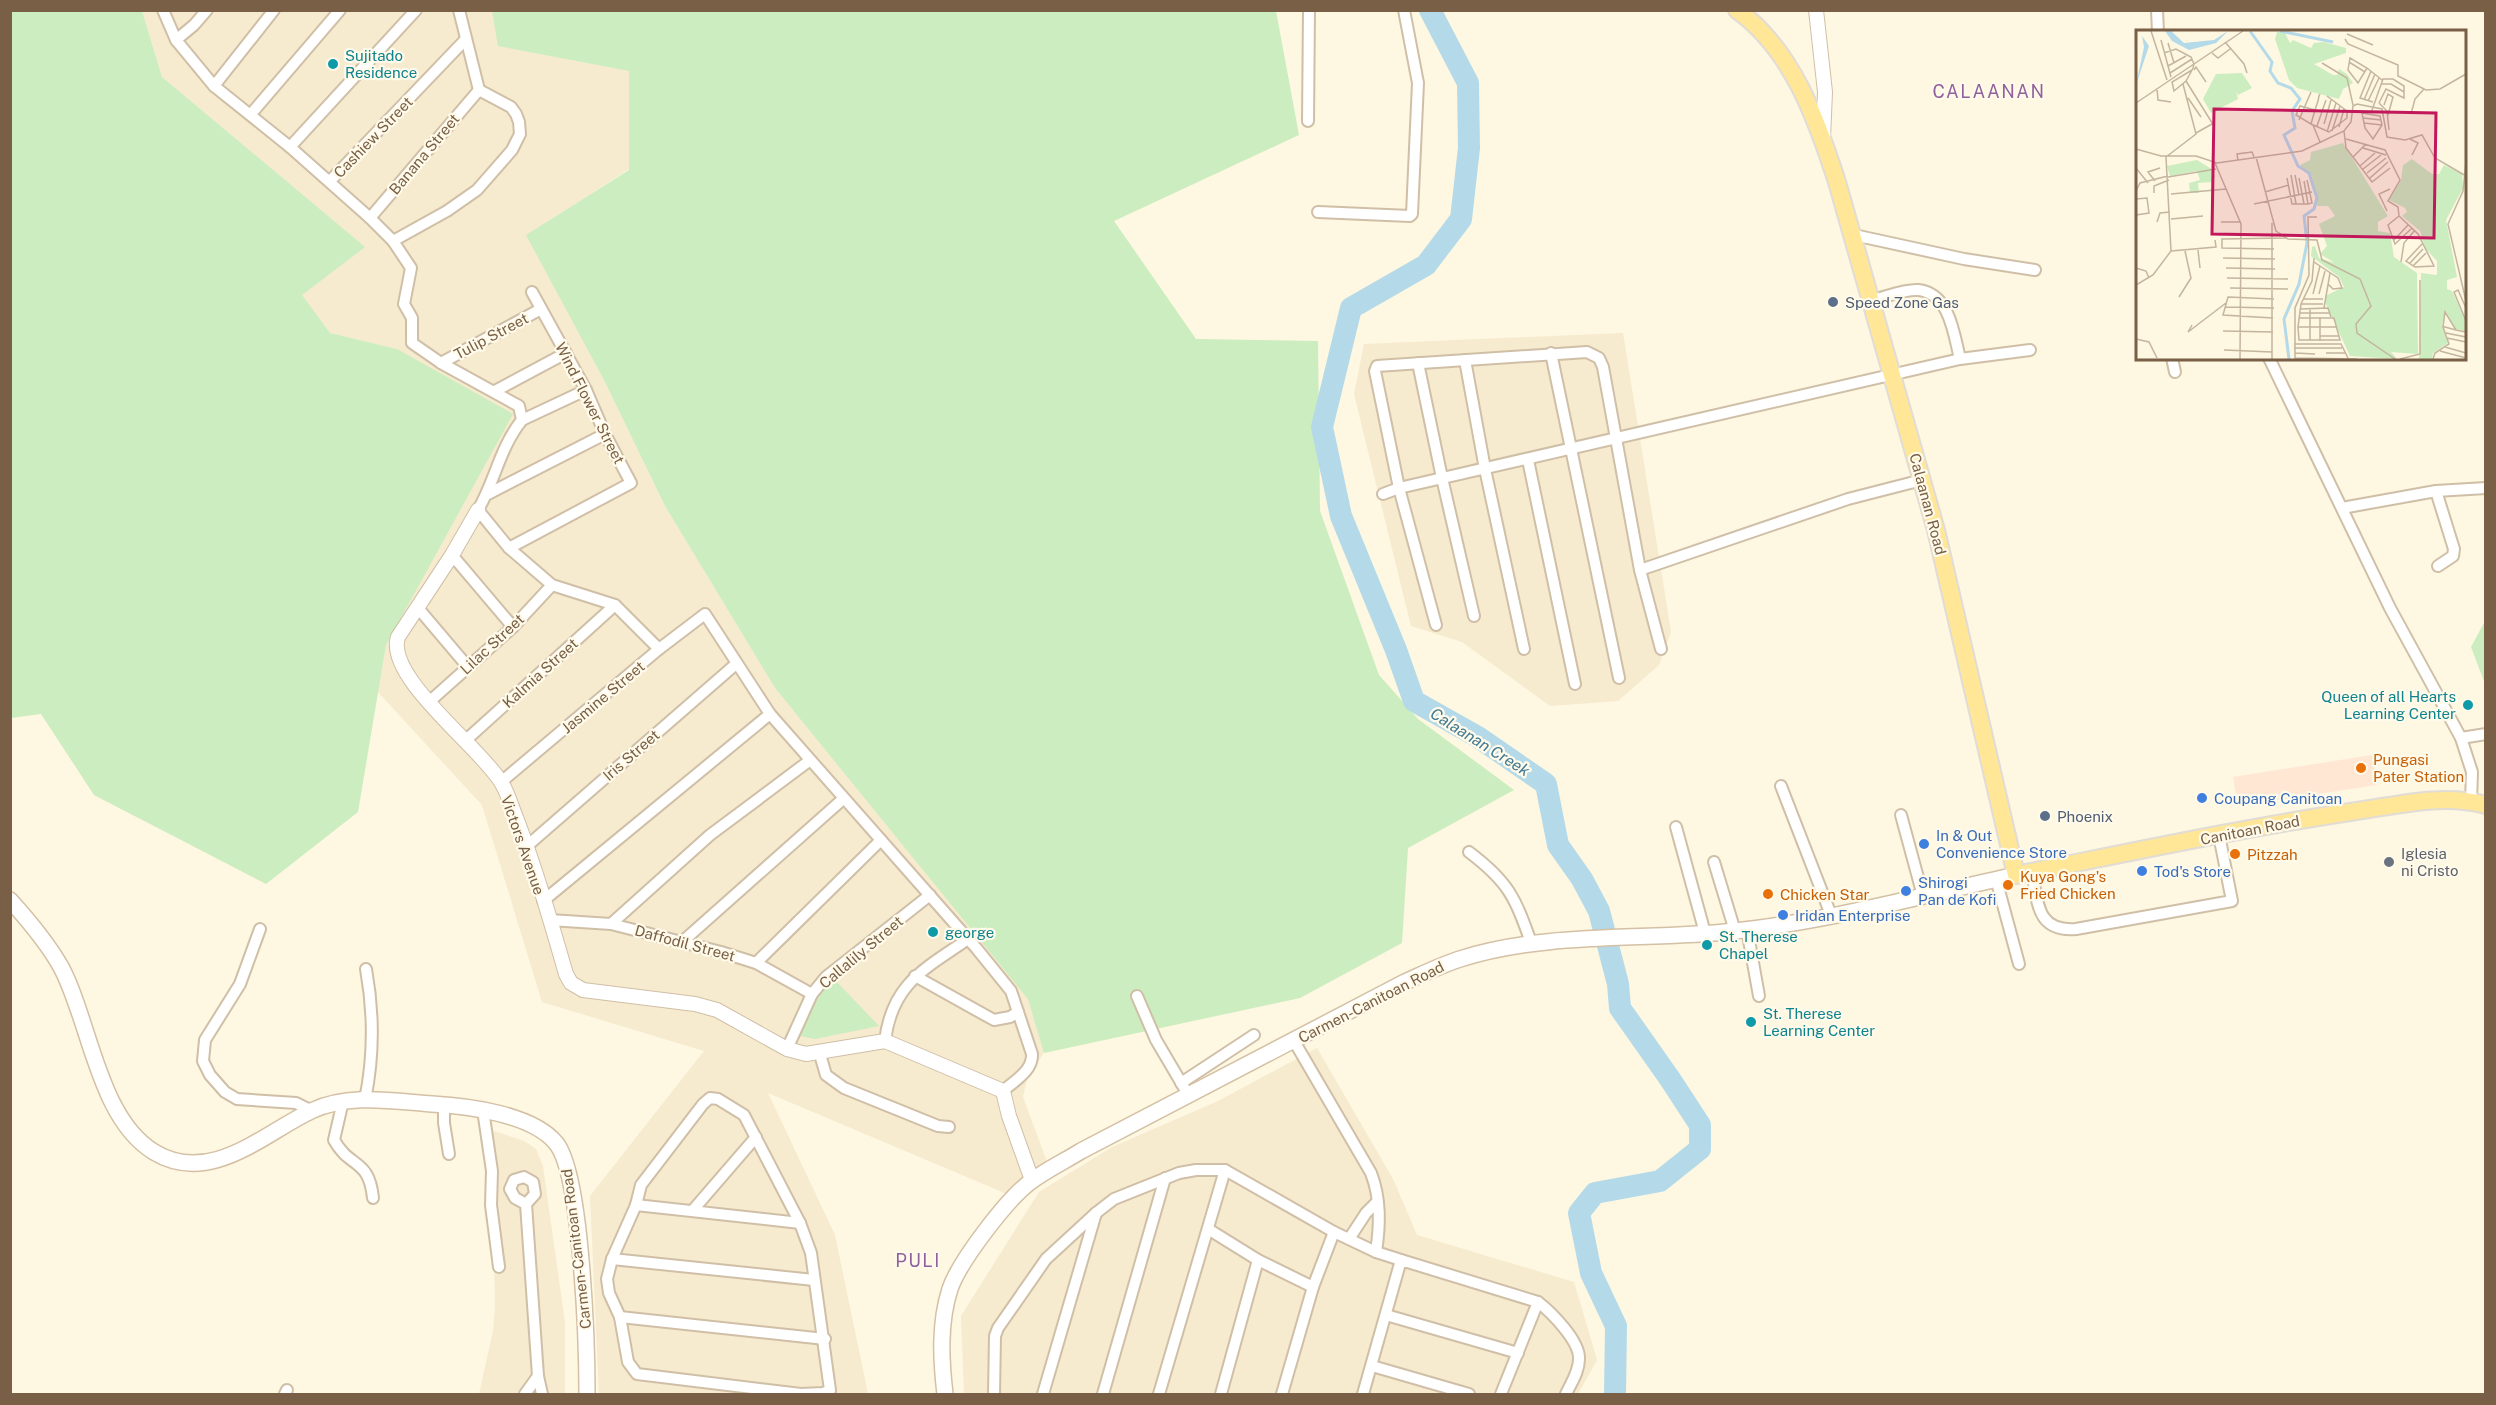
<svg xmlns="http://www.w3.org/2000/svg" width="2496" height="1405" font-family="'Public Sans',sans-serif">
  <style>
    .residential { fill: #f6eacf }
    .commercial { fill: #ffe7d4 }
    .green { fill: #cbedbf }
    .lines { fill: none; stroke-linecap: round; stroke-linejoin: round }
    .river { stroke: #b4dae9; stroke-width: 22 }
    .minor-casing { stroke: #d0bfa7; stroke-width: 14 }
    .tertiary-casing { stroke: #d0bfa7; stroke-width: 16 }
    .secondary-casing { stroke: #d4c0a4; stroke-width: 18 }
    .primary-casing { stroke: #e1dcd6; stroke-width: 20 }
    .minor { stroke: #fff; stroke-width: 10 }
    .tertiary { stroke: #fff; stroke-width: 14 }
    .secondary { stroke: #fff; stroke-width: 15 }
    .primary { stroke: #ffe797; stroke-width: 16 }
    .culture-dot { fill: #0f9aa8; stroke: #fffae9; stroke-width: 2 }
    .service-dot { fill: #5c6f8a; stroke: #fffae9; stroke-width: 2 }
    .food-dot { fill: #e8710a; stroke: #fffae9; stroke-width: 2 }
    .shop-dot { fill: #3f7fe0; stroke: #fffae9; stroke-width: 2 }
    .worship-dot { fill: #6b7280; stroke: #fffae9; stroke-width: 2 }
    .labels { text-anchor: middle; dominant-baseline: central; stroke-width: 4.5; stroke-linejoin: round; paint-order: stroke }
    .culture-label { font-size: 15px; fill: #0d838f; stroke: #fffae9; text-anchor: start }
    .street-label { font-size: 15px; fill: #785f46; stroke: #fffae9 }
    .service-label { font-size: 15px; fill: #4e5e75; stroke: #fffae9; text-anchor: start }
    .food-label { font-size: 15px; fill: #c56008; stroke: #fffae9; text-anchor: start }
    .shop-label { font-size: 15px; fill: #366cbe; stroke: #fffae9; text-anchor: start }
    .worship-label { font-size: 15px; fill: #5b616d; stroke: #fffae9; text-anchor: start }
    .water-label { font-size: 16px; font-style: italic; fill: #417a94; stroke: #fffae9 }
    .quarter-label { font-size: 18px; letter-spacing: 1.5px; fill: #90619c; stroke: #fffae9 }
    .inset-river { fill: none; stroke: #b4dae9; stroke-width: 3 }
    .inset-road { fill: none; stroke: #c4b59e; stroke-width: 1.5 }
    .view { fill: #c2185b; fill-opacity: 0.15; stroke: #c2185b; stroke-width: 3 }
    .inset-edge { fill: none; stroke: #785f46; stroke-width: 3 }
  </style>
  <rect width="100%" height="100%" fill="#fef7e1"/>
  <!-- residential -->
  <g class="residential">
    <path d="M142,11H492L499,46L629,71V169L527,235L604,380L665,506L775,688L1029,999L1044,1053L1028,1075L1023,1097L1047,1162L1007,1194L768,1093L835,1235L868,1394H599L590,1196L704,1051L542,1002L482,805L378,692L386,645L397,349L330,333L301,295L364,247L162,77Z"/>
    <path d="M1623,333L1671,632L1659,665L1618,701L1550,706L1462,642L1411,626L1354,394L1364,344Z"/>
    <path d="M1317,1048L1393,1179L1417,1235L1574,1282L1597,1360L1578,1394H964L961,1316L1039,1192L1112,1147L1216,1102Z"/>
    <path d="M482,1127L524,1141L536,1149L543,1166L565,1323V1394H479L493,1331L495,1307L494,1255Z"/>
  </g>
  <!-- commercial -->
  <path class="commercial" d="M2372,755L2377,785L2238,806L2233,777Z"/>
  <!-- green -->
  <g class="green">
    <path d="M10,11H142L162,77L365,247L302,295L330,333L397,349L513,414L386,645L358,812L266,884L94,795L41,714L11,718Z"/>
    <path d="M492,11H1276L1299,135L1114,221L1196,339L1318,341L1320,511L1379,675L1418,719L1514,790L1408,848L1402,943L1300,998L1044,1053L1028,999L775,688L665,506L604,380L526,235L629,170V71L498,46Z"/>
    <path d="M2485,621V684L2471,647Z"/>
    <path d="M833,978L879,1026L815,1039L799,1036L822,990Z"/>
  </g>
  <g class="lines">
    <!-- river -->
    <path class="river" d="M1430,10L1468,83L1469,148L1461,219L1426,265L1351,308L1322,427L1341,516L1396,650L1414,701L1478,737L1546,784L1558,845L1582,879L1599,911L1618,984L1620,1008L1670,1079L1700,1125V1149L1660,1181L1595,1193L1579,1213L1591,1273L1616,1326L1615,1394"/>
    <!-- minor casing -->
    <g class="minor-casing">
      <g id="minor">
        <path d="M163,10L176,40L214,86L290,147L370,218L393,241L411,268L404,304L412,318V343L441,363L519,406L522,420C500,447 495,481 478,510L509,548L552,585L615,605L659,649"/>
        <path d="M2157,10L2158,32"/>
        <path d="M176,40L194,25L207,10"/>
        <path d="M214,86L274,10"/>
        <path d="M251,114L340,10"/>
        <path d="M1308,121L1309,10"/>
        <path d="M290,147L416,10"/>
        <path d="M330,181L465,40"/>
        <path d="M1318,212L1410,216L1412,214L1418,83L1404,10"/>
        <path d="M370,218L479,90"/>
        <path d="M1854,235L1964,259L2035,270"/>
        <path d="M393,241L447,211L477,190L512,150L520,134L519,122L516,114L511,107L479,90L459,10"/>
        <path d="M1872,300C1886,297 1904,289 1918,290C1950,293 1954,335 1960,359"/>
        <path d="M1551,353L1619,678"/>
        <path d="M2172,358L2175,372"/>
        <path d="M2269,358L2390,608L2461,738L2472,772L2471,801"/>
        <path d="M1465,360L1485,469L1524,649"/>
        <path d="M441,363L541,309"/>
        <path d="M1418,363L1442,478L1474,616"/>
        <path d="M495,391L566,353"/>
        <path d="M522,420L586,390"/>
        <path d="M1528,460L1575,684"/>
        <path d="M2436,491L2454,549L2453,556L2438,566"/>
        <path d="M1383,494L1399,488L1960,359L2030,350"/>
        <path d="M486,495L605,434"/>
        <path d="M2342,508L2436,491L2486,488"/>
        <path d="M509,548L631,483L605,434L586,390L532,292"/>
        <path d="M452,555L513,627"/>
        <path d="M1640,570L1848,499L1922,480"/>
        <path d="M418,608L468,667"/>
        <path d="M1436,625L1399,488L1375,371L1377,366L1587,352L1599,358L1603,367L1640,570L1661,649"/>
        <path d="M429,702L513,627L552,585"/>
        <path d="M2461,738L2486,734"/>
        <path d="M466,740L615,605"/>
        <path d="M501,782L659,649L705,614L770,714L977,949L1011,991L1032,1054C1033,1071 1014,1081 1003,1091"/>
        <path d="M1781,786L1831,915"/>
        <path d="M1901,815L1923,896"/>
        <path d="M1676,827L1705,933"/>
        <path d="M527,846L736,664"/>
        <path d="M1469,852C1510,883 1515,898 1532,945"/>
        <path d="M1714,862L1735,931"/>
        <path d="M2032,872C2038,902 2036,932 2076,929L2232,901L2219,835"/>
        <path d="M1996,879L2019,964"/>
        <path d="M543,901L770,714"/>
        <path d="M550,920L611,924L721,952L756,963L812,994"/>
        <path d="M611,924L710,835L809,761"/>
        <path d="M260,929L240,984L205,1040L203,1061L210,1075L225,1092L237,1099L296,1103L312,1111"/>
        <path d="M1747,929L1759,996"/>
        <path d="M682,942L843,799"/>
        <path d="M756,963L881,840"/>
        <path d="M915,976L994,1020L1010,1017L1018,1012"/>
        <path d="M1137,996L1156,1040L1189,1096"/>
        <path d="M885,1041C892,983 925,969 968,939"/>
        <path d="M1294,1041L1371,1173C1381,1199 1380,1225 1376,1252"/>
        <path d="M787,1049L812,994L826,977L930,895"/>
        <path d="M819,1051L826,1075L844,1088L938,1126L949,1127"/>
        <path d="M1181,1083L1254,1035"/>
        <path d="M710,1098L718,1099L744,1115L800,1223L811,1253L830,1390L823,1393L801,1394L637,1374L628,1362L620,1317L609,1293L607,1279L612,1259L636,1205L641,1185L703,1104Z"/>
        <path d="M365,1100C374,1056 374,1013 366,969"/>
        <path d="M343,1101L334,1140C350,1169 369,1158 373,1198"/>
        <path d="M444,1105V1123L449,1154"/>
        <path d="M483,1110L492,1171L491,1205L499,1267"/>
        <path d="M526,1204L515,1198L510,1189L514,1180L524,1177L533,1182L535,1194L526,1204L538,1376L542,1394"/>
        <path d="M636,1205L800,1223"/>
        <path d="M693,1210L756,1137"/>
        <path d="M1208,1229L1258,1260L1313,1287"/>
        <path d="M1349,1239L1366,1213L1377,1202"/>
        <path d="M612,1259L814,1280"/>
        <path d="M1386,1315L1518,1353"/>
        <path d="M620,1317L825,1339"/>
        <path d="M1372,1366L1469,1394"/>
        <path d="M285,1394L287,1390"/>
        <path d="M525,1394L538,1376"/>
        <path d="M994,1394L995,1336L998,1328L1046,1259L1096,1213L1114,1199L1179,1173L1196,1170H1225L1334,1232L1376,1252L1401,1260"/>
        <path d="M1043,1394L1096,1213"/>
        <path d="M1103,1394L1165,1178"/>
        <path d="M1159,1394L1225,1170"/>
        <path d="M1221,1394L1258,1260"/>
        <path d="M1282,1394L1313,1287L1334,1232"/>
        <path d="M1363,1394L1401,1260L1538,1302C1551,1312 1580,1341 1579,1359C1579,1372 1571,1383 1566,1394"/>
        <path d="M1501,1394L1538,1302"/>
      </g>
    </g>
    <!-- tertiary casing -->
    <g class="tertiary-casing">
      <g id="tertiary">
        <path d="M1816,10L1825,92L1823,138"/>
        <path d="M478,510L452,555L398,637C385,677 480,747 501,782C508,793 512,808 517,820C536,870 551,922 566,974L571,983L583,990L695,1004L717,1010L787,1049L806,1054L885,1041L1003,1091L1009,1116L1032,1180"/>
      </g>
    </g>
    <!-- secondary casing -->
    <g class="secondary-casing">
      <g id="secondary">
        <path d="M10,900C29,921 47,942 61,967C90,1021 98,1118 154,1152C210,1186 263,1134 311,1111C349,1093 392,1101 432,1104C468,1106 532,1114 556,1143C582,1174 587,1348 587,1394"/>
        <path d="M945,1394C941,1360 939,1323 950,1289C959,1262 1009,1196 1033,1180C1048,1169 1065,1161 1081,1151L1405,982C1423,974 1441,965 1460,959C1548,931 1645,941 1735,931C1830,921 1923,895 2016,875"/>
      </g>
    </g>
    <!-- primary casing -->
    <g class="primary-casing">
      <path id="primary" d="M1737,10C1792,49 1817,120 1837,182L1936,530L2016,875C2127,853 2238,829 2350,812C2395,806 2441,793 2486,805"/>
    </g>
    <!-- minor -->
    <use href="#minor" class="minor"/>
    <!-- tertiary -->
    <use href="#tertiary" class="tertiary"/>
    <!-- secondary -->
    <use href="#secondary" class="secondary"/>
    <!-- primary -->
    <use href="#primary" class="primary"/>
  </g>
  <!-- markers -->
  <g class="culture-dot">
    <circle cx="333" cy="64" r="6"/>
    <circle cx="2468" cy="705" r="6"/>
    <circle cx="933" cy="932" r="6"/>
    <circle cx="1707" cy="945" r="6"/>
    <circle cx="1751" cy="1022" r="6"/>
  </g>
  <g class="service-dot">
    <circle cx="1833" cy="302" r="6"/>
    <circle cx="2045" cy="816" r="6"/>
  </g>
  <g class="food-dot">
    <circle cx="2361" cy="768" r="6"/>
    <circle cx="2235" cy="854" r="6"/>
    <circle cx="2008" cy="885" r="6"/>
    <circle cx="1768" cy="894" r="6"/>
  </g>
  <g class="shop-dot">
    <circle cx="2202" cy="798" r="6"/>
    <circle cx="1924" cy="844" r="6"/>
    <circle cx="2142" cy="871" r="6"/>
    <circle cx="1906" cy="891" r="6"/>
    <circle cx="1783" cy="915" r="6"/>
  </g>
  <circle class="worship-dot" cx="2389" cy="862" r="6"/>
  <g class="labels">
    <!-- culture labels -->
    <g class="culture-label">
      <text x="345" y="55">Sujitado<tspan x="345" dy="17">Residence</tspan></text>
      <text x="2456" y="696" text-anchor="end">Queen of all Hearts<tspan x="2456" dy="17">Learning Center</tspan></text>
      <text x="945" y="932">george</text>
      <text x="1719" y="936">St. Therese<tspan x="1719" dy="17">Chapel</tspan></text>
      <text x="1763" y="1013">St. Therese<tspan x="1763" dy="17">Learning Center</tspan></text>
    </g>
    <!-- street labels -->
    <g class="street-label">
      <text transform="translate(373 137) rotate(-46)">Cashiew Street</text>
      <text transform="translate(424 154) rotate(-50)">Banana Street</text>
      <text transform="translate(491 336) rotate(-28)">Tulip Street</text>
      <text transform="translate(590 403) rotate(63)">Wind Flower Street</text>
      <text transform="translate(1928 504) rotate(75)">Calaanan Road</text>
      <text transform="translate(492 644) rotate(-43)">Lilac Street</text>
      <text transform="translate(540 673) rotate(-42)">Kalmia Street</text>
      <text transform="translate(603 697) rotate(-40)">Jasmine Street</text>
      <text transform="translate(631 755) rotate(-41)">Iris Street</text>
      <text transform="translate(2250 830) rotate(-11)">Canitoan Road</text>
      <text transform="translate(523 845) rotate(71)">Victors Avenue</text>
      <text transform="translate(685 943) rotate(15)">Daffodil Street</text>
      <text transform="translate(861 952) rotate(-40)">Callalily Street</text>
      <text transform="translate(1371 1002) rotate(-27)">Carmen-Canitoan Road</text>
      <text transform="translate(576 1249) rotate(-97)">Carmen-Canitoan Road</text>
    </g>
    <!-- service labels -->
    <g class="service-label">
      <text x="1845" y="302">Speed Zone Gas</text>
      <text x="2057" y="816">Phoenix</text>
    </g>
    <!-- food labels -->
    <g class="food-label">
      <text x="2373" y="759">Pungasi<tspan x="2373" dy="17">Pater Station</tspan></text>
      <text x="2247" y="854">Pitzzah</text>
      <text x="2020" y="876">Kuya Gong's<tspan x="2020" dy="17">Fried Chicken</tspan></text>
      <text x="1780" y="894">Chicken Star</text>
    </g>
    <!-- shop labels -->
    <g class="shop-label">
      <text x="2214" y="798">Coupang Canitoan</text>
      <text x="1936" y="835">In &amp; Out<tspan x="1936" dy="17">Convenience Store</tspan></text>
      <text x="2154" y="871">Tod's Store</text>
      <text x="1918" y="882">Shirogi<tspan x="1918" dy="17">Pan de Kofi</tspan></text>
      <text x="1795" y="915">Iridan Enterprise</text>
    </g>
    <!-- worship labels -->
    <g class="worship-label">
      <text x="2401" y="853">Iglesia<tspan x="2401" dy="17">ni Cristo</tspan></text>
    </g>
    <!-- water labels -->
    <g class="water-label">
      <text transform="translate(1480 742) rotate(32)">Calaanan Creek</text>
    </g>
    <!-- quarter labels -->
    <g class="quarter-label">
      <text x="1989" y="91">CALAANAN</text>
      <text x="918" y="1260">PULI</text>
    </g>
  </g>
  <!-- overview -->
  <g transform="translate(2136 30)">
    <rect width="330" height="330" fill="#fef7e1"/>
    <path d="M148,1L154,13L157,10L175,18L178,13L188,12L210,18V23L178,34L197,45H201L203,39L211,44L217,53L207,59L203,69L161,58L153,50L139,9L141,2ZM106,43L116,58L102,65L100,61L102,69L75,83L67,69L80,44ZM207,113L252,186L242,192V201L254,203L258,227L281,243L282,324L255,322L261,329L214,326L189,272V266L208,257L203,247L175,226L176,217L179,216L183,228L199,233L184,224L191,216L183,194L199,186L192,176H181L176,146L164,135L174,130L175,122ZM276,129L296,144H303L308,135L326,144L327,158L310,190L321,247L311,250V259L316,261L330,292V301L320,299L310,282L306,294L312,313L297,323L296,329H283L285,243L301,245V231L289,218L284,201L266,186L271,182L269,178L253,170L265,150L267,135ZM61,130L77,140L79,147L76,152L62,153L63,163H54L53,153L64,150L61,141L34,146L31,136Z" fill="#cbedbf"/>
    <path d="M29,1H35L48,13L78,10L92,1L80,13L53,20L36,11ZM6,6L13,16L0,55L8,17Z" fill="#b4dae9"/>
    <path class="inset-river" d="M114,1L136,32L134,41L142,53L155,58L164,69L156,81L159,98L148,105L162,136L173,143L181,168L178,179L168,186L171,213L163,254L148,289L153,329M144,1L197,12"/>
    <path class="inset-road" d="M15,1L31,50M211,4L237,15M209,9L212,14L262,35V46L290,60L304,59L330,44M25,10L35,47M89,12L108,34L111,43M32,13L38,33M28,23L40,19L55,27L58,34L57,38L55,42L50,51L38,61L36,52L56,40M76,23L82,28L94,19M213,32L229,42M186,33L211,48L217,75M32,36L50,26M231,38L222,53L212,40L214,28L231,38L246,50M58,40L60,37L70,52M235,41L224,68L237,72M34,43L56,29M50,51L78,96M245,54H255L268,62M21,58L22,70L35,72M52,68L65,87M228,70L239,44M232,71L243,48M0,73L107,1M243,73L251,81L253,100M248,75L252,64L257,67L252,85M179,80L164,76L160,85L175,94L179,80L182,71L183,66L184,64M226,83L244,86L246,95L237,109L229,98ZM235,83L247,49H257L268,56V68L250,59L243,73M275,84L279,69L288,59M227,88L245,90M163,90L175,62M228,93L246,95M175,94L193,102L211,88V81L191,66M188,94L195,70M177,95L184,112M181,96L190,70M203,97L208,79M196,101L204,76M208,101L210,118L236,152L254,138M191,102L200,73M60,103L76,94M210,109L249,120L264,150L252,171L262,177L263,186L282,204L298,236L279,237L270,231L286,214M274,109L282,113L276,125M227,118L250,125M0,119L25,126H60L81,133L166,121L208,101L215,92L217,76L221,74L246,79L251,107L269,110L286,105L299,128L330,146M120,127L140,201L152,209L181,210L186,230L224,249L235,276L220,294L221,303L259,329M217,127L230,114M102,130L101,124L116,122L118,127M330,132L327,161L312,194L330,271M79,133L105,194L104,329M224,136L239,123M0,138L12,153M227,139L245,125M231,143L250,128M155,145L160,174M159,145L163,165M32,147L80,139M151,148L156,174H172M163,148L168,174M234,148L252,132M171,150L176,173L172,174M19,151L12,142L24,138M168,151L172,174M0,161L4,153L32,146M129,162L153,155M18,163V156L33,150M35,164L90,159M0,169L11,168L13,183L0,185M118,174L176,162M251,181L243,164L254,159M263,186L252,195L259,214L276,198M35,189L67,186M21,192L24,183L34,182M85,192H105M136,193V329M258,210L272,195M138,219L86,218V209L150,208M62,220L64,238M35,221L80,217L79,210M87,228L139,229M178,232L202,248L206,258L197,259L192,254M265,232L268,213L279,200M274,233L287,219M277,236L290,223M0,238L10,241L13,248M90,238L139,239M91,248L152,249M0,255L17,245L35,221L30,127L60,104L47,54M94,258L152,259M177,264L184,236M183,264L189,241M43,267L55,248L49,221M168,269H187M165,274H187M89,277L138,278M188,278L194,243M330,278L322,260L318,262L330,291M164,279L192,278L195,287M164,283H194M184,287V311M137,288L87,285L92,267L138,269M163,288H198L204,310H163L162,297L165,274L176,251L178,228M56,295L52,302L90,273M162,297H201M320,300L309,282L307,297H309L320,300L330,302M87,301L137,302M310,303L330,307M184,306H203M311,308L330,312M0,309L13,312L21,328M174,310V278M158,314H205L212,328M309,317L330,323M158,318H206M88,320L136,322M304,321L330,328M159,323L179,324M190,323H209M159,328L221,329M159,329V278L173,245L172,187H181M264,329L284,324V250M297,329L299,323L313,314L307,297"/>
    <path class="view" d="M78,79L300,83L298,208L76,204Z"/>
    <rect width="330" height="330" class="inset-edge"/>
  </g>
  <!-- border -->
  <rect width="2496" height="1405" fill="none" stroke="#785f46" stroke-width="24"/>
</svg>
